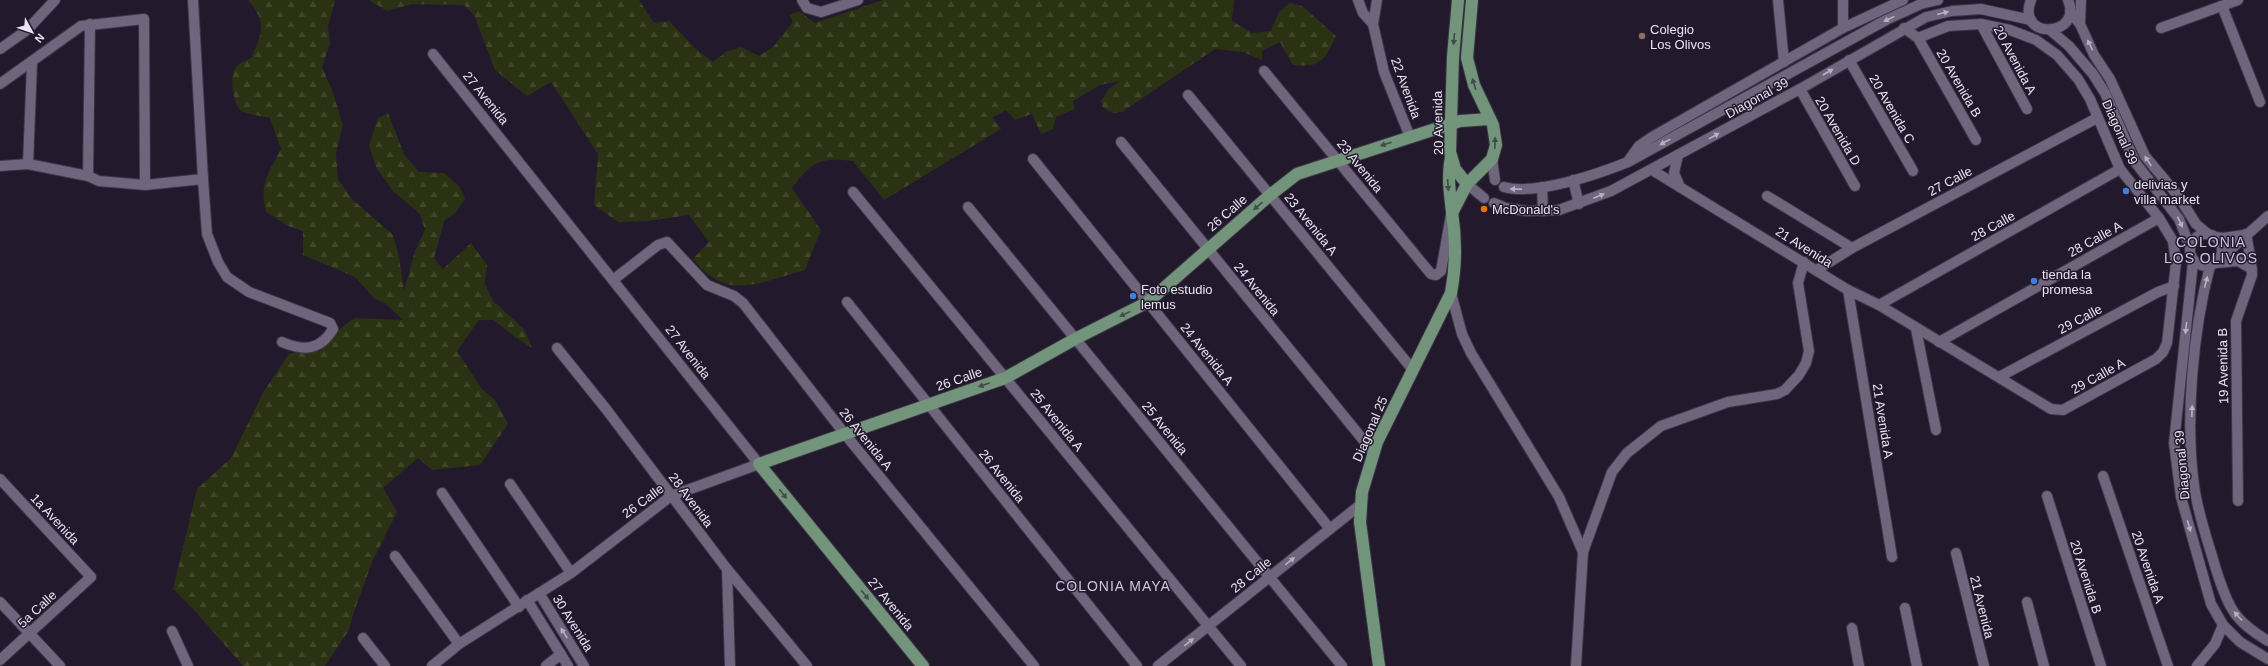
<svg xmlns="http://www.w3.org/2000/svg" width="2268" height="666" font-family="Helvetica,sans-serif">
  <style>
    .forest { fill: url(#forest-firs) }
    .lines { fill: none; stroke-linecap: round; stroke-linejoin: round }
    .minor-casing { stroke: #3c3545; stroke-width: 12 }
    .major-casing { stroke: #3c3545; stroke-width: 14 }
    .minor { stroke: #6f657c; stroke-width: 10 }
    .major { stroke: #72947a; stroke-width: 12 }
    .oneway { fill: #b9b1c3 }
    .oneway2 { fill: #424a4b }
    .education-dot { fill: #8d6e63; stroke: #22192c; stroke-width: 1.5 }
    .shop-dot { fill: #3f7fe0; stroke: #22192c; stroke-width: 1.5 }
    .food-dot { fill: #e8710a; stroke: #22192c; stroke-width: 1.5 }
    .labels { text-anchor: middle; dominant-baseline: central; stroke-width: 3; stroke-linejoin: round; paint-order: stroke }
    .poi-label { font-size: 13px; fill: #eae4f2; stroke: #22192c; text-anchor: start }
    .street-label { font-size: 13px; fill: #eae4f2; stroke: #22192c }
    .neighbourhood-label { font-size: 14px; letter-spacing: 1px; fill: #cfc4de; stroke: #22192c }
  </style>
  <defs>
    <pattern id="forest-firs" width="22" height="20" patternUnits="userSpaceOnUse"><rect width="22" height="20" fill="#2b3213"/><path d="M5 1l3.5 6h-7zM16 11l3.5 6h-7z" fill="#40462a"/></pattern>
  </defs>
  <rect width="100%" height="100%" fill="#22192c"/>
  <!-- forest -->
  <g class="forest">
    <path d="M248,0H335L328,26L330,44L322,67L332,90L343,125L336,153L338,179L352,199L393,235L399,257L404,291L415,251L425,230L420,214L393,191L377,169L369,146L378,118L388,113L404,154L419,172L444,173L459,186L465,199L456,212L444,221L434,258L443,269L471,243L487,265L485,284L493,301L524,329L532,348L515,337L494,320H479L457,351L482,389L495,400L508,424L480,465L432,470L418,458L383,488L397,512L372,562L352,617L349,630L325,666H243L196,612L173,589L197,489L231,458L264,391L289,354L307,350L320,351L339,330L354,318L403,320L385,303L375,299L355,277L303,255V231L288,226L266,212C259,183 268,174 281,149L270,118C261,116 250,115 242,111C233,106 230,79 234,70C238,63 245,61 251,58C263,32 267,22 248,0Z"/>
    <path d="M369,0H639L654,23L669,21L696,49L713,62L726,52L741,47L759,56L773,47L793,22L789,15L799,11L815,23L883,0H1234L1232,21L1252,33L1271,31L1279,12L1290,3L1302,6L1336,36C1325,60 1321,68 1293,65L1280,42L1262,51V60L1243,52L1215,49L1122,112L1113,113L1103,108L1101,101L1109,89L1120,81L1100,85L1073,101L1075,109L1056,117L1053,129L1041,134L1032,114L1015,120L1006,110L992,118L1001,129L884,200L853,161C820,157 812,161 792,188L821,230L805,270C759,282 728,303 693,259L709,242L689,215L648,221L618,222L594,205L598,154L551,82L527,96L495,70L474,15L464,5L412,4L387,11Z"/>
  </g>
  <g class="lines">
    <!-- minor casing -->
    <g class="minor-casing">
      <g id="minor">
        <path d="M193,0L203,179"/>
        <path d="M802,0L807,8L821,12L858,0"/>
        <path d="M1358,0L1363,13L1373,24"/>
        <path d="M1377,0L1373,24L1384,72L1410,137"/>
        <path d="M1778,0L1784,62"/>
        <path d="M1843,0V28"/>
        <path d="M2031,0C2015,41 2084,37 2068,0"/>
        <path d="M2222,6L2260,102"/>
        <path d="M2070,12L2080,24L2094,55L2110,79L2145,156L2179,197L2196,224L2208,234"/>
        <path d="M1981,24L2027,109"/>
        <path d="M2080,24L2081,0"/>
        <path d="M1904,28L1918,38L1976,140"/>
        <path d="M2161,28L2238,0"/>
        <path d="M2050,30L2069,46L2093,74L2105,93L2135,162L2179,219L2190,247"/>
        <path d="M0,49L27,30L55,0"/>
        <path d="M1849,60L1913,171"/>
        <path d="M1264,71L1431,274L1436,275L1441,271L1451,215"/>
        <path d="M0,84L81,26L144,19L145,185"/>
        <path d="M1800,89L1855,186"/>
        <path d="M1188,95L1413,370"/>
        <path d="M1121,142L1373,452"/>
        <path d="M1678,155L1674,173L1680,187"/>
        <path d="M1033,159L1330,529"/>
        <path d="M1492,159L1495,180"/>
        <path d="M1629,160L1639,146L1652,137L1843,28L1903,0"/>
        <path d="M28,164L32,63"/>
        <path d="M0,166L28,164L88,176L99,181L145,185L203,179L207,234L218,262L227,277L249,292L330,323L333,329C320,351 303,351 282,342"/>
        <path d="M1652,170L1848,290L1879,305L2051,409L2063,410L2156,359L2163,352L2167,343L2176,263L2173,241L2159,218L2120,169L2090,99L2078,79L2057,55L2036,40L2010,30L1981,24L1948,26L1918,38"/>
        <path d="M88,176L90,24"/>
        <path d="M1573,180L1579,204"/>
        <path d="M1467,184L1484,198"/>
        <path d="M1504,187C1535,196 1598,174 1628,162L1886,20L1921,4L1938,0"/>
        <path d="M1542,187L1543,211"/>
        <path d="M853,192L1241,666"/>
        <path d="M1767,196L1852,248"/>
        <path d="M1494,203L1506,208L1527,211L1559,210L1611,191L1800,89L1926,17L1952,11L1981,9L2031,20"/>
        <path d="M968,207L1342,666"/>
        <circle cx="2206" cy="250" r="16"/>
        <path d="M2215,237L2223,238L2244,235"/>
        <path d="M2220,259L2268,216"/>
        <path d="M2193,262L2174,443L2181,497L2211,604L2223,625L2240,642L2268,659"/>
        <path d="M2216,263L2238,261L2252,269"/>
        <path d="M2210,266C2193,330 2185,420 2194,485C2197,509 2205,533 2212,556C2217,573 2223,594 2232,609C2240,623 2255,633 2268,641"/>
        <path d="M1817,270L1852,248L2097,118"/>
        <path d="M613,280L658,245L667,242L707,285L734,296L743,303L844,433L1034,666"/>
        <path d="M1848,290L1892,557"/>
        <path d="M1451,293L1462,334L1471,353L1559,497L1583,552"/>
        <path d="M847,302L1137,666"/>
        <path d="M1879,305L2120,169"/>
        <path d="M1916,329L1936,430"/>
        <path d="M1939,342L2159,218"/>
        <path d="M557,348L606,409L727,569L807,666"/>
        <path d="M1999,377L2158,292L2174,286"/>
        <path d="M2103,476L2168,666"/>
        <path d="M0,479L91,577L0,660"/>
        <path d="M510,484L571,573"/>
        <path d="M442,493L519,607"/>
        <path d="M2047,496L2101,666"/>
        <path d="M2238,501L2236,321L2252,275L2251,261L2246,234"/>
        <path d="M1956,553L1984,666"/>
        <path d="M395,556L459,644"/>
        <path d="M727,569L730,666"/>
        <path d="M539,593L584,666"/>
        <path d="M527,600L568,666"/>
        <path d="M0,602L60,666"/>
        <path d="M2027,602L2044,666"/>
        <path d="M1905,608L1917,666"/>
        <path d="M1852,628L1859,666"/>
        <path d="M172,631L188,666"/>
        <path d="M363,638L385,666"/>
        <path d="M432,666L459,644L571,573L671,496L759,464L433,54"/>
        <path d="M546,666L561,654"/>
        <path d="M1158,666L1360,505"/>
        <path d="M1576,666L1583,552L1612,472L1627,453L1661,426L1728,402L1777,394L1785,390L1799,375L1806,363L1809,351L1798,283L1804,262"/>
        <path d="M2197,666L2215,644L2223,625"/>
      </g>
    </g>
    <!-- major casing -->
    <g class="major-casing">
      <g id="major">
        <path d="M1458,0L1453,57L1450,152L1455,169L1467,184"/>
        <path d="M1452,213L1467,184L1492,159L1496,145L1493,125L1474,85L1467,58L1472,0"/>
        <path d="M923,666L759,464L1005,378L1075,339L1148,302L1270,195L1297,174L1460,121L1490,119"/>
        <path d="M1379,666L1360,522L1362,492L1377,442L1451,293C1456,267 1456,238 1452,212C1450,193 1447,177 1451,157"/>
      </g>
    </g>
    <!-- minor -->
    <use href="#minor" class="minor"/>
    <!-- major -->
    <use href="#major" class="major"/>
  </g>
  <!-- one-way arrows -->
  <defs><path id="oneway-solid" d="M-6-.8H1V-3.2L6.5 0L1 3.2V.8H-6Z"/></defs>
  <g class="oneway">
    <use href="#oneway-solid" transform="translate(1943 13) rotate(-14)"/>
    <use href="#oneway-solid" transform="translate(1889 19) rotate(154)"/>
    <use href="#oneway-solid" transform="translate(2090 45) rotate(-116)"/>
    <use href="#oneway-solid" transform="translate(1828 72) rotate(-30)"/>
    <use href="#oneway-solid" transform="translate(1714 136) rotate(-29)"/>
    <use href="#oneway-solid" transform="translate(1665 142) rotate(151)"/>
    <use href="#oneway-solid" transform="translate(2148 161) rotate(-124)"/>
    <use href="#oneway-solid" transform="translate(1516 189) rotate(-179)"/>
    <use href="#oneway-solid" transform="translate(1599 196) rotate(-23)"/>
    <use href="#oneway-solid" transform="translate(2180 222) rotate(65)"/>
    <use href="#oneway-solid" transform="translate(2206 282) rotate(-75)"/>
    <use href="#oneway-solid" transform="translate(2186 328) rotate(96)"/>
    <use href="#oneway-solid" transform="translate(2192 411) rotate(-88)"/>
    <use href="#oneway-solid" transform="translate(2189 526) rotate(74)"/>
    <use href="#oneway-solid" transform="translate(1290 561) rotate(-39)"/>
    <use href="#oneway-solid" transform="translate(2238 616) rotate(-132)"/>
    <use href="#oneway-solid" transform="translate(564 633) rotate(-123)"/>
    <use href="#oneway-solid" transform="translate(1189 642) rotate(-39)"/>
  </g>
  <g class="oneway2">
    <use href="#oneway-solid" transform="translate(1454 39) rotate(95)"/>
    <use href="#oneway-solid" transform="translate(1474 84) rotate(-108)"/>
    <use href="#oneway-solid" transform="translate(1495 143) rotate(-89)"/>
    <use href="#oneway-solid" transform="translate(1386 144) rotate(162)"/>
    <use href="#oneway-solid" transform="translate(1448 185) rotate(86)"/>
    <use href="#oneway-solid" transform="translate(1258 206) rotate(139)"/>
    <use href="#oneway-solid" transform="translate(1125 314) rotate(154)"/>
    <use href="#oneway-solid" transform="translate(984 385) rotate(161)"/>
    <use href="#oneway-solid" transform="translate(783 494) rotate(51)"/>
    <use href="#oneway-solid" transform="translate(865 595) rotate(51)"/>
  </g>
  <!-- markers -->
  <circle class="education-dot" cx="1642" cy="36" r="4"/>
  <g class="shop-dot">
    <circle cx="2126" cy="191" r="4"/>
    <circle cx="2034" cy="281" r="4"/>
    <circle cx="1133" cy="296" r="4"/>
  </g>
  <circle class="food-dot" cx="1484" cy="209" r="4"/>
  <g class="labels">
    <!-- poi labels -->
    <g class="poi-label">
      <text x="1650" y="29">Colegio<tspan x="1650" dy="15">Los Olivos</tspan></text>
      <text x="2134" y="184">delivias y<tspan x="2134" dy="15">villa market</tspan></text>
      <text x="1492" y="209">McDonald's</text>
      <text x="2042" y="274">tienda la<tspan x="2042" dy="15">promesa</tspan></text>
      <text x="1141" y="289">Foto estudio<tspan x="1141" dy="15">lemus</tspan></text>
    </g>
    <!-- street labels -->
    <g class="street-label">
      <text transform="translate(2015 60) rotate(62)">20 Avenida A</text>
      <text transform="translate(1959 83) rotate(60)">20 Avenida B</text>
      <text transform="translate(1406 88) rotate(70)">22 Avenida</text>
      <text transform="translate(486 98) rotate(51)">27 Avenida</text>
      <text transform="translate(1757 98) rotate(-29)">Diagonal 39</text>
      <text transform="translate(1892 109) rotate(60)">20 Avenida C</text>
      <text transform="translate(1438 123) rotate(-91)">20 Avenida</text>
      <text transform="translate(1838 131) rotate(60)">20 Avenida D</text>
      <text transform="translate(2120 132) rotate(66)">Diagonal 39</text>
      <text transform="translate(1360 166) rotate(51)">23 Avenida</text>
      <text transform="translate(1950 181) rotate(-28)">27 Calle</text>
      <text transform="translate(1227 213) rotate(-41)">26 Calle</text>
      <text transform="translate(1311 224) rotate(51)">23 Avenida A</text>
      <text transform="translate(1993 226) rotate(-29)">28 Calle</text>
      <text transform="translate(2095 239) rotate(-29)">28 Calle A</text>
      <text transform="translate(1804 247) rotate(32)">21 Avenida</text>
      <text transform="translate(1257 289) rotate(51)">24 Avenida</text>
      <text transform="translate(2080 319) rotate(-28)">29 Calle</text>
      <text transform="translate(688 352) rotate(52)">27 Avenida</text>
      <text transform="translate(1207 354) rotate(51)">24 Avenida A</text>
      <text transform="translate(2223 366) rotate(-91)">19 Avenida B</text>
      <text transform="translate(2098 376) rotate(-29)">29 Calle A</text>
      <text transform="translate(959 379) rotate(-19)">26 Calle</text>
      <text transform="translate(1057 420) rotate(51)">25 Avenida A</text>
      <text transform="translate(1883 421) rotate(81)">21 Avenida A</text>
      <text transform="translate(1165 428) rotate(51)">25 Avenida</text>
      <text transform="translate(1370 429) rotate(-67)">Diagonal 25</text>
      <text transform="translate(866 439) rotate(51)">26 Avenida A</text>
      <text transform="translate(2182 465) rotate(-95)">Diagonal 39</text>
      <text transform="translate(1002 476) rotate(51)">26 Avenida</text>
      <text transform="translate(691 500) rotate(53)">28 Avenida</text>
      <text transform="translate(643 501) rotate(-36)">26 Calle</text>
      <text transform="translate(55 519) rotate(47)">1a Avenida</text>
      <text transform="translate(2148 567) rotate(71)">20 Avenida A</text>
      <text transform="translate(1251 575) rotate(-39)">28 Calle</text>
      <text transform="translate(2086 577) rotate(72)">20 Avenida B</text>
      <text transform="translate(891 604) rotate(51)">27 Avenida</text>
      <text transform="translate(1982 607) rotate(76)">21 Avenida</text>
      <text transform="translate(37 609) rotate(-43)">5a Calle</text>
      <text transform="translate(573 623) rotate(58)">30 Avenida</text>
    </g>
    <!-- neighbourhood labels -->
    <g class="neighbourhood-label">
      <text x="2211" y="242">COLONIA<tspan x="2211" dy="16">LOS OLIVOS</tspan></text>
      <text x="1113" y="586">COLONIA MAYA</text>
    </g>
  </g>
  <!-- north arrow -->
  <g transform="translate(32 32) rotate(130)" stroke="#22192c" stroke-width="3" paint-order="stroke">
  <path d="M0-3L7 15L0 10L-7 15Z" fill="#eae4f2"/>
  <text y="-6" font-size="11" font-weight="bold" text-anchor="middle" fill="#eae4f2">N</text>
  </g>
</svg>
